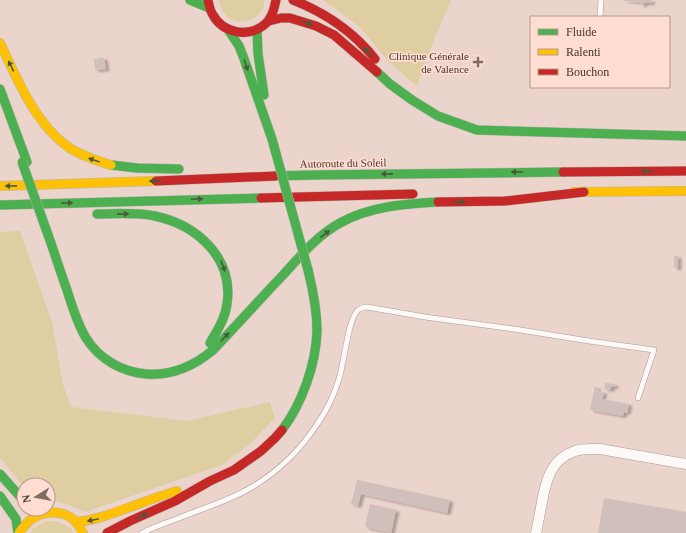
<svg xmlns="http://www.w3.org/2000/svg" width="686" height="533" font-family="Georgia,serif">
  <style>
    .green { fill: #dfcea1 }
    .building { fill: #d1bfbb; filter: url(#shadow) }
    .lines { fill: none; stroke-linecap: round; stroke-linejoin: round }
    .lane-casing { stroke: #ad9b96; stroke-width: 6 }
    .street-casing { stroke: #ad9b96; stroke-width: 11 }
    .fast-casing { stroke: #b7b5ac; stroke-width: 10 }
    .slow-casing { stroke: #b7b5ac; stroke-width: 10 }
    .jam-casing { stroke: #b7b5ac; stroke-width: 10 }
    .lane { stroke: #fcf9f7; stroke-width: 5 }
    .street { stroke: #fcf9f7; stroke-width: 10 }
    .fast { stroke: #4caf50; stroke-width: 9 }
    .slow { stroke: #ffc107; stroke-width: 9 }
    .jam { stroke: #c62828; stroke-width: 9 }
    .fast-bridge-casing { stroke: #b7b5ac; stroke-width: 10; stroke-linecap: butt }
    .fast-bridge { stroke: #4caf50; stroke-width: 9 }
    .oneway { fill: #485a39 }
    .poi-dot { fill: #806d66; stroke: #ffddd1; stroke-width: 1.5 }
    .labels { text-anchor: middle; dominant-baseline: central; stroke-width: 3; stroke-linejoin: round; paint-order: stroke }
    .poi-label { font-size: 11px; fill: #46352f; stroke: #ffddd1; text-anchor: end }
    .street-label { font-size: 11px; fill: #46352f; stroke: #ffddd1 }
  </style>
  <defs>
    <filter id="shadow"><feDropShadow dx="3.5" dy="2" stdDeviation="1" flood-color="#0004"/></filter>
  </defs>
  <rect width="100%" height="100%" fill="#ebd4cc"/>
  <!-- green -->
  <g class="green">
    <path d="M219,0H265C261,29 222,29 219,0Z"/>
    <path d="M323,0H451L435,37L417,86L390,63L359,26Z"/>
    <path d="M20,231L52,322L63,385L71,407L187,421L270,402L275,418L249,445L222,465L85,512C73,506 62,502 48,501V485H24V487L0,458V232Z"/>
    <path d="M49,521C59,521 68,524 74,533H30C35,526 41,523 49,521Z"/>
  </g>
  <!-- building -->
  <g class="building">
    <path d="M624,0H652L651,3H644V5H640L641,2L624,1Z"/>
    <path d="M100,57L101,58H104L106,69L95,70L94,59H98V58Z"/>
    <rect x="674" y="256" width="4" height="12"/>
    <path d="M605,383L615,384L614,387H611V390L604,389Z"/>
    <path d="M595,386L597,387V391L604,392L602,399L629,404L627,413L624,412L623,416L590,410Z"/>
    <path d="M357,480L450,500L447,513L361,494L358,506L351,504Z"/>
    <path d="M604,498L686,512V533H598Z"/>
    <path d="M370,504L396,510L391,533L365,527Z"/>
  </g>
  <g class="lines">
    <!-- lane casing -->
    <g class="lane-casing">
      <g id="lane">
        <path d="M600,17L601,0"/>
        <path d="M142,533C155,526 170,522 184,516C204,508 224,502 243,492C274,476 299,452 318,423C327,410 334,395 339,379C344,364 348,319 358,310C361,308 364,307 367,307L425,317L514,329L589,341L654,350L638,398"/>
      </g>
    </g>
    <!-- street casing -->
    <g class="street-casing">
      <path id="street" d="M536,533C538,523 540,513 542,502C546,480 551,459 575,451C583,448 592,449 600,449L686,464"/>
    </g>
    <!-- fast casing -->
    <g class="fast-casing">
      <g id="fast">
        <path d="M190,0L209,8"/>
        <path d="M257,30L258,54L264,95"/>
        <path d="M229,31L239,46L243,56L272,139"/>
        <path d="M377,72L390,84L412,100L438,116L477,130L686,136"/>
        <path d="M0,89L27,162"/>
        <path d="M111,165L137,168L179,169"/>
        <path d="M275,176L314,175L563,172"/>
        <path d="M0,205L261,198"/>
        <path d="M97,214C116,214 136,212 155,216C197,225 234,258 227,304C225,319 217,331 210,343"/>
        <path d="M47,232C54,251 60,271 67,290C72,306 77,323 86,338C99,359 122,372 146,374C172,376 194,366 213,350C237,325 260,299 284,274C301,255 318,235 340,223C370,206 405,204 438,202"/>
        <path d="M282,430C302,404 316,364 317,331C317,311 313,290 308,270"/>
        <path d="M0,474L24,501"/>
        <path d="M0,496L16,519L18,533"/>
      </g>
    </g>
    <!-- slow casing -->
    <g class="slow-casing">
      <g id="slow">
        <path d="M0,43C17,79 36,126 71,149C84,156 97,161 111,165"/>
        <path d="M0,186L156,181"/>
        <path d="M573,192L686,191"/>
        <path d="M76,522C97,520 116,512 136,505C149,500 163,495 177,491"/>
        <path d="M19,533C23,527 26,523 32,519C46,509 68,510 78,525C80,527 81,530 83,533"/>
      </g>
    </g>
    <!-- jam casing -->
    <g class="jam-casing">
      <g id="jam">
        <path d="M208,0C209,5 210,11 213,15C223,33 248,38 264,25C272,19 274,9 276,0"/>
        <path d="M293,0C326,13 353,31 375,59"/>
        <path d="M269,21L281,18H290L316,26L334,35L377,72"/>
        <path d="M563,172L686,171"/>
        <path d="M156,181L275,176"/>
        <path d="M261,198L413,194"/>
        <path d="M438,202L505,201L584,192"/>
        <path d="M107,533L130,521L175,501L210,481L234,470L261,451L275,438L282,430"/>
      </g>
    </g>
    <!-- lane -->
    <use href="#lane" class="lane"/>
    <!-- street -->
    <use href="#street" class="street"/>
    <!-- fast -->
    <use href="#fast" class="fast"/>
    <!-- slow -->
    <use href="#slow" class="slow"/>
    <!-- jam -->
    <use href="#jam" class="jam"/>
    <!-- fast-bridge casing -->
    <g class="fast-bridge-casing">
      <g id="fast-bridge">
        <path d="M272,139L308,270"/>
        <path d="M22,162L47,232"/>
      </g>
    </g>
    <!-- fast-bridge -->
    <use href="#fast-bridge" class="fast-bridge"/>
  </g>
  <!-- one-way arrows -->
  <defs><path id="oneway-solid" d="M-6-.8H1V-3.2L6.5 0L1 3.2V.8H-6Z"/></defs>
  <g class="oneway">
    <use href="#oneway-solid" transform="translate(307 23) rotate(20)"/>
    <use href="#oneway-solid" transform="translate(368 52) rotate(-131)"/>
    <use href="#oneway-solid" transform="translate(246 65) rotate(71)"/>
    <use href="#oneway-solid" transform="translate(11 66) rotate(-116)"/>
    <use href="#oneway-solid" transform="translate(94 160) rotate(-161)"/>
    <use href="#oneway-solid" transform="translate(647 171) rotate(180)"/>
    <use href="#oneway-solid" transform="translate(517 172) rotate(180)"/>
    <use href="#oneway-solid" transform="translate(387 174) rotate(179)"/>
    <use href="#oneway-solid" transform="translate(155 181) rotate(178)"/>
    <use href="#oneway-solid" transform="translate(11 186) rotate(179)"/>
    <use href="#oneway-solid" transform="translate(197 199) rotate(-2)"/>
    <use href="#oneway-solid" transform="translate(459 202) rotate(-2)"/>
    <use href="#oneway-solid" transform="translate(67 203) rotate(-2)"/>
    <use href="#oneway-solid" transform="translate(123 214) rotate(1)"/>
    <use href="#oneway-solid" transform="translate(325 234) rotate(-38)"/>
    <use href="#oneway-solid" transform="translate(223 266) rotate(69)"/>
    <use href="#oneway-solid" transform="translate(225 337) rotate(-46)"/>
    <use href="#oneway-solid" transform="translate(142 516) rotate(-25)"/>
    <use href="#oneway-solid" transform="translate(93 520) rotate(168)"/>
  </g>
  <!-- markers -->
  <path class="poi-dot" d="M476 56h4v4h4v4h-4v4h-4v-4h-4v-4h4z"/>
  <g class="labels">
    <!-- poi labels -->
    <g class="poi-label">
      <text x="469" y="56">Clinique Générale<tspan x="469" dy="13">de Valence</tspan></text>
    </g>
    <!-- street labels -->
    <g class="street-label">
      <text transform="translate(343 163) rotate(-1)">Autoroute du Soleil</text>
    </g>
  </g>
  <!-- legend -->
  <rect x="530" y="16" width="140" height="72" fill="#ffddd1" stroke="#b59a90"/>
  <rect x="538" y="29" width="20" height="6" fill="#4caf50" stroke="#b59a90"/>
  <text x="566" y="36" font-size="12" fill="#46352f">Fluide</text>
  <rect x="538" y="49" width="20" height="6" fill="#ffc107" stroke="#b59a90"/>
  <text x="566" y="56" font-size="12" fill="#46352f">Ralenti</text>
  <rect x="538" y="69" width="20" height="6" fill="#c62828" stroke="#b59a90"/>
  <text x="566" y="76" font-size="12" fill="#46352f">Bouchon</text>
  <!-- north arrow -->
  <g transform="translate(36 497) rotate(259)"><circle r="19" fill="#ffddd1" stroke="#b59a90"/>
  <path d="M0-3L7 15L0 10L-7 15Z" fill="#806d66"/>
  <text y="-6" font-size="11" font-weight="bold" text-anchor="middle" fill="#46352f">N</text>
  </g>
</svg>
